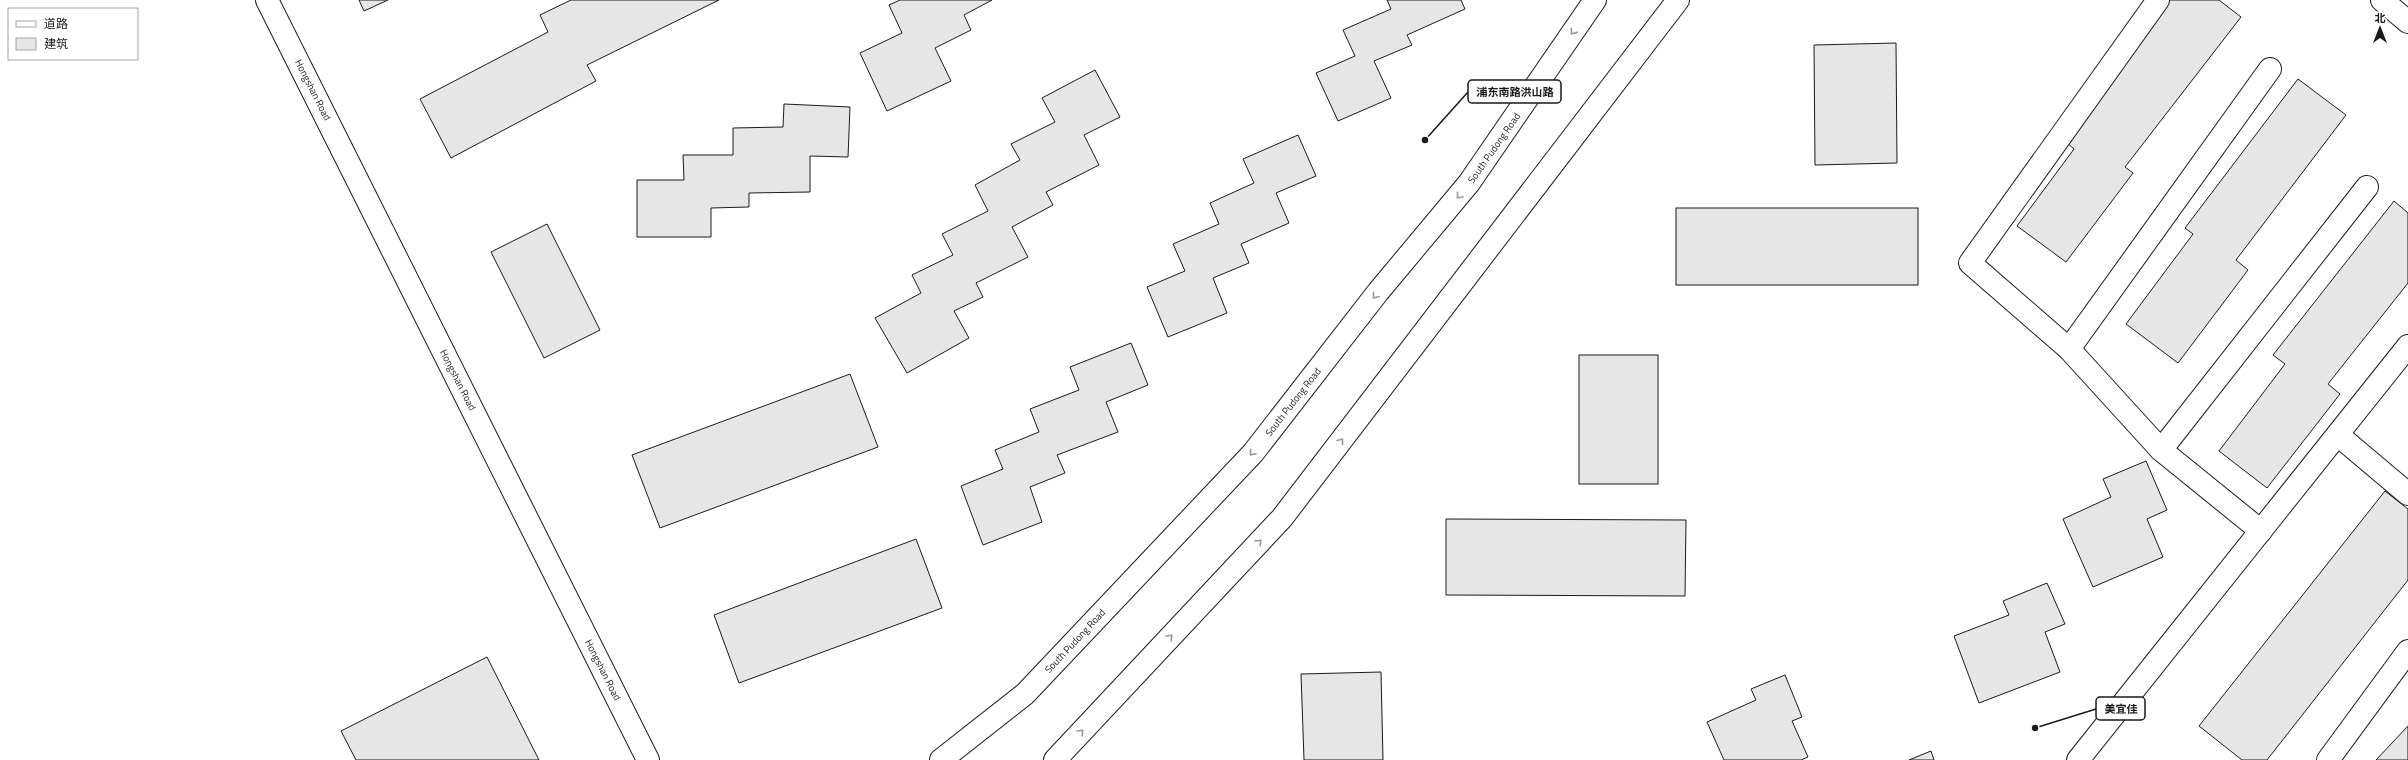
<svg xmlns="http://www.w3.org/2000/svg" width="2408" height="760" font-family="'Titillium Web','Noto Sans SC',sans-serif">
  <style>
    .building { fill: #e6e6e6; stroke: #1a1a1a }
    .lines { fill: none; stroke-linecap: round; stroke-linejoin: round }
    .minor-casing { stroke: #1a1a1a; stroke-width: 24 }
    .major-casing { stroke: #1a1a1a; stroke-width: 24 }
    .minor { stroke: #fff; stroke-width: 22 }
    .major { stroke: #fff; stroke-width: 22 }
    .oneway { stroke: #989898 }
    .labels { text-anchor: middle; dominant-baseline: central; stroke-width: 3; stroke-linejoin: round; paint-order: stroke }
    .street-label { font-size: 10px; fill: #1a1a1a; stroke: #fff }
    .leader { fill: none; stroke: #1a1a1a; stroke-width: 1.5 }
    .callout-dot { fill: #1a1a1a; stroke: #fff; stroke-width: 1.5 }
    .callout { fill: #fff; stroke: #1a1a1a; stroke-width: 1.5 }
    .callout-label { font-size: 11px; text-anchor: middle; font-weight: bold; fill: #1a1a1a }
  </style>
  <rect width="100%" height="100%" fill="#fff"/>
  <!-- building -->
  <g class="building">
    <path d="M359,0H388L364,11Z"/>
    <path d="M571,0H719L587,65L596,81L451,158L420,99L548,32L540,15Z"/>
    <path d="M900,0H992L964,15L971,30L935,48L951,81L887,111L860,53L902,33L889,5Z"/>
    <path d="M1387,0H1461L1465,9L1407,35L1412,45L1374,61L1391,98L1338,121L1316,73L1355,56L1343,30L1391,9Z"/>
    <path d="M2170,0H2219L2241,17L2125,167L2133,173L2066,262L2017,226L2074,149L2063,139Z"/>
    <path d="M1896,43L1897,163L1815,165L1814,45Z"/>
    <path d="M1095,70L1120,117L1084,135L1099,165L1046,192L1053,205L1012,227L1028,257L976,283L983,297L954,311L969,338L907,373L875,318L921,293L912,275L953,255L942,234L988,211L975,185L1020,160L1011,144L1055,122L1042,98Z"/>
    <path d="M2298,79L2346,115L2236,260L2248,270L2178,363L2126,324L2193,234L2185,228Z"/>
    <path d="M784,104L850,107L848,157L810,156V192L749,193V207L711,208V237H637V180H684L683,155H733V128L783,127Z"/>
    <path d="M1298,135L1316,176L1276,193L1289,223L1241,244L1249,263L1213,278L1227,313L1168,337L1147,287L1185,271L1173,244L1219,224L1210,203L1254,183L1243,159Z"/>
    <path d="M2394,201L2408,213V283L2328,384L2340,394L2267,488L2219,451L2285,364L2273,355Z"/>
    <rect x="1676" y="208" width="242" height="77"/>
    <path d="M547,224L600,330L544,358L491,252Z"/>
    <path d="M1131,343L1148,385L1106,402L1118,432L1057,455L1065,473L1030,487L1042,522L983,545L961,486L1003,469L995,450L1039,432L1030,409L1079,390L1070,367Z"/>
    <rect x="1579" y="355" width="79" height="129"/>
    <path d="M850,374L878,447L660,528L632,455Z"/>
    <path d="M2146,461L2167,510L2147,519L2163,557L2093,587L2063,519L2111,497L2103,479Z"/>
    <path d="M2385,491L2408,509V580L2267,760H2242L2199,726Z"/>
    <path d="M1446,519L1686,520L1685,596L1446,595Z"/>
    <path d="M916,539L942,608L739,683L714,615Z"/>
    <path d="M2047,583L2065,624L2045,632L2060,672L1979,703L1954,636L2009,615L2003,601Z"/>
    <path d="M487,657L539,760H356L341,731Z"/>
    <path d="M1381,672L1383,760H1304L1301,674Z"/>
    <path d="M1785,675L1802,717L1792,721L1808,757L1801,760H1724L1707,722L1756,700L1751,689Z"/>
    <path d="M2408,726V760H2376Z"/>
    <path d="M1931,751L1934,760H1909Z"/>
  </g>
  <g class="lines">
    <!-- minor casing -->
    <g class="minor-casing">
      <g id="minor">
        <path d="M267,0L648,760"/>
        <path d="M2158,0L1970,263L2069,349L2161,450"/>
        <path d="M2382,0L2408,22"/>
        <path d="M2069,349L2270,69"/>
        <path d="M2338,435L2408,494"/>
        <path d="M2261,531L2161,450L2367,187"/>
        <path d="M2078,760L2408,346"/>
        <path d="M2328,760L2408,651"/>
      </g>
    </g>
    <!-- major casing -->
    <g class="major-casing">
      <g id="major">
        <path d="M941,760L1025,694L1253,453L1378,292L1469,183L1595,0"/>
        <path d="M1055,760L1282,518L1678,0"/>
      </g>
    </g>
    <!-- minor -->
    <use href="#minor" class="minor"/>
    <!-- major -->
    <use href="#major" class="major"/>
  </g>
  <!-- one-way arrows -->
  <defs><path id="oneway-chevron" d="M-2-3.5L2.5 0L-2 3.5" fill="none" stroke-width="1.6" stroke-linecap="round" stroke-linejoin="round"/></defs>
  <g class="oneway">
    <use href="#oneway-chevron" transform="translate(1573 32) rotate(125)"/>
    <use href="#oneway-chevron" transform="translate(1459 196) rotate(130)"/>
    <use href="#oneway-chevron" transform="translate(1375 296) rotate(128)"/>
    <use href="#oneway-chevron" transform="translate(1341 441) rotate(-53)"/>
    <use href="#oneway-chevron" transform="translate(1252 453) rotate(131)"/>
    <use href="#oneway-chevron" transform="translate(1259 542) rotate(-47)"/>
    <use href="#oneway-chevron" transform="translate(1170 637) rotate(-47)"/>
    <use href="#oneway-chevron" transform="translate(1081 732) rotate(-47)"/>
  </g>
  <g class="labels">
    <!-- street labels -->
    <g class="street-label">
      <text transform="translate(313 90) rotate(63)">Hongshan Road</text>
      <text transform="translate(1494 148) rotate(-55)">South Pudong Road</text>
      <text transform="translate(458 380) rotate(63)">Hongshan Road</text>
      <text transform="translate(1293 402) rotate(-52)">South Pudong Road</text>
      <text transform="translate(1075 641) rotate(-47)">South Pudong Road</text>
      <text transform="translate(603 670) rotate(63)">Hongshan Road</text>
    </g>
  </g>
  <!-- callouts -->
  <path class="leader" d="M1425 140L1468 92M2035 728L2096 709"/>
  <g class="callout-dot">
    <circle cx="1425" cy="140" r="4"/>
    <circle cx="2035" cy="728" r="4"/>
  </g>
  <g class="callout">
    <rect x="1468" y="80" width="93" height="23" rx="4"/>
    <rect x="2096" y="697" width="49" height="23" rx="4"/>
  </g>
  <g class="callout-label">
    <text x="1515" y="96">浦东南路洪山路</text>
    <text x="2121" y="713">美宜佳</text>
  </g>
  <!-- legend -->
  <rect x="8" y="8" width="130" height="52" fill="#ffffff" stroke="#a3a3a3"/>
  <rect x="16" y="21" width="20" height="6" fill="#ffffff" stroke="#a3a3a3"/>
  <text x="44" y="28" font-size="12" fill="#1a1a1a">道路</text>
  <rect x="16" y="38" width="20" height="12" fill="#e6e6e6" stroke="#a3a3a3"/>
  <text x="44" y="48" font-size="12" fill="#1a1a1a">建筑</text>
  <!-- north arrow -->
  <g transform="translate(2380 28)" stroke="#ffffff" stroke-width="3" paint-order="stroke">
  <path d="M0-3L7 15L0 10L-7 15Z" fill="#1a1a1a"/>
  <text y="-6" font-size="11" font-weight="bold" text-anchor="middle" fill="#1a1a1a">北</text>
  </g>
</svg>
